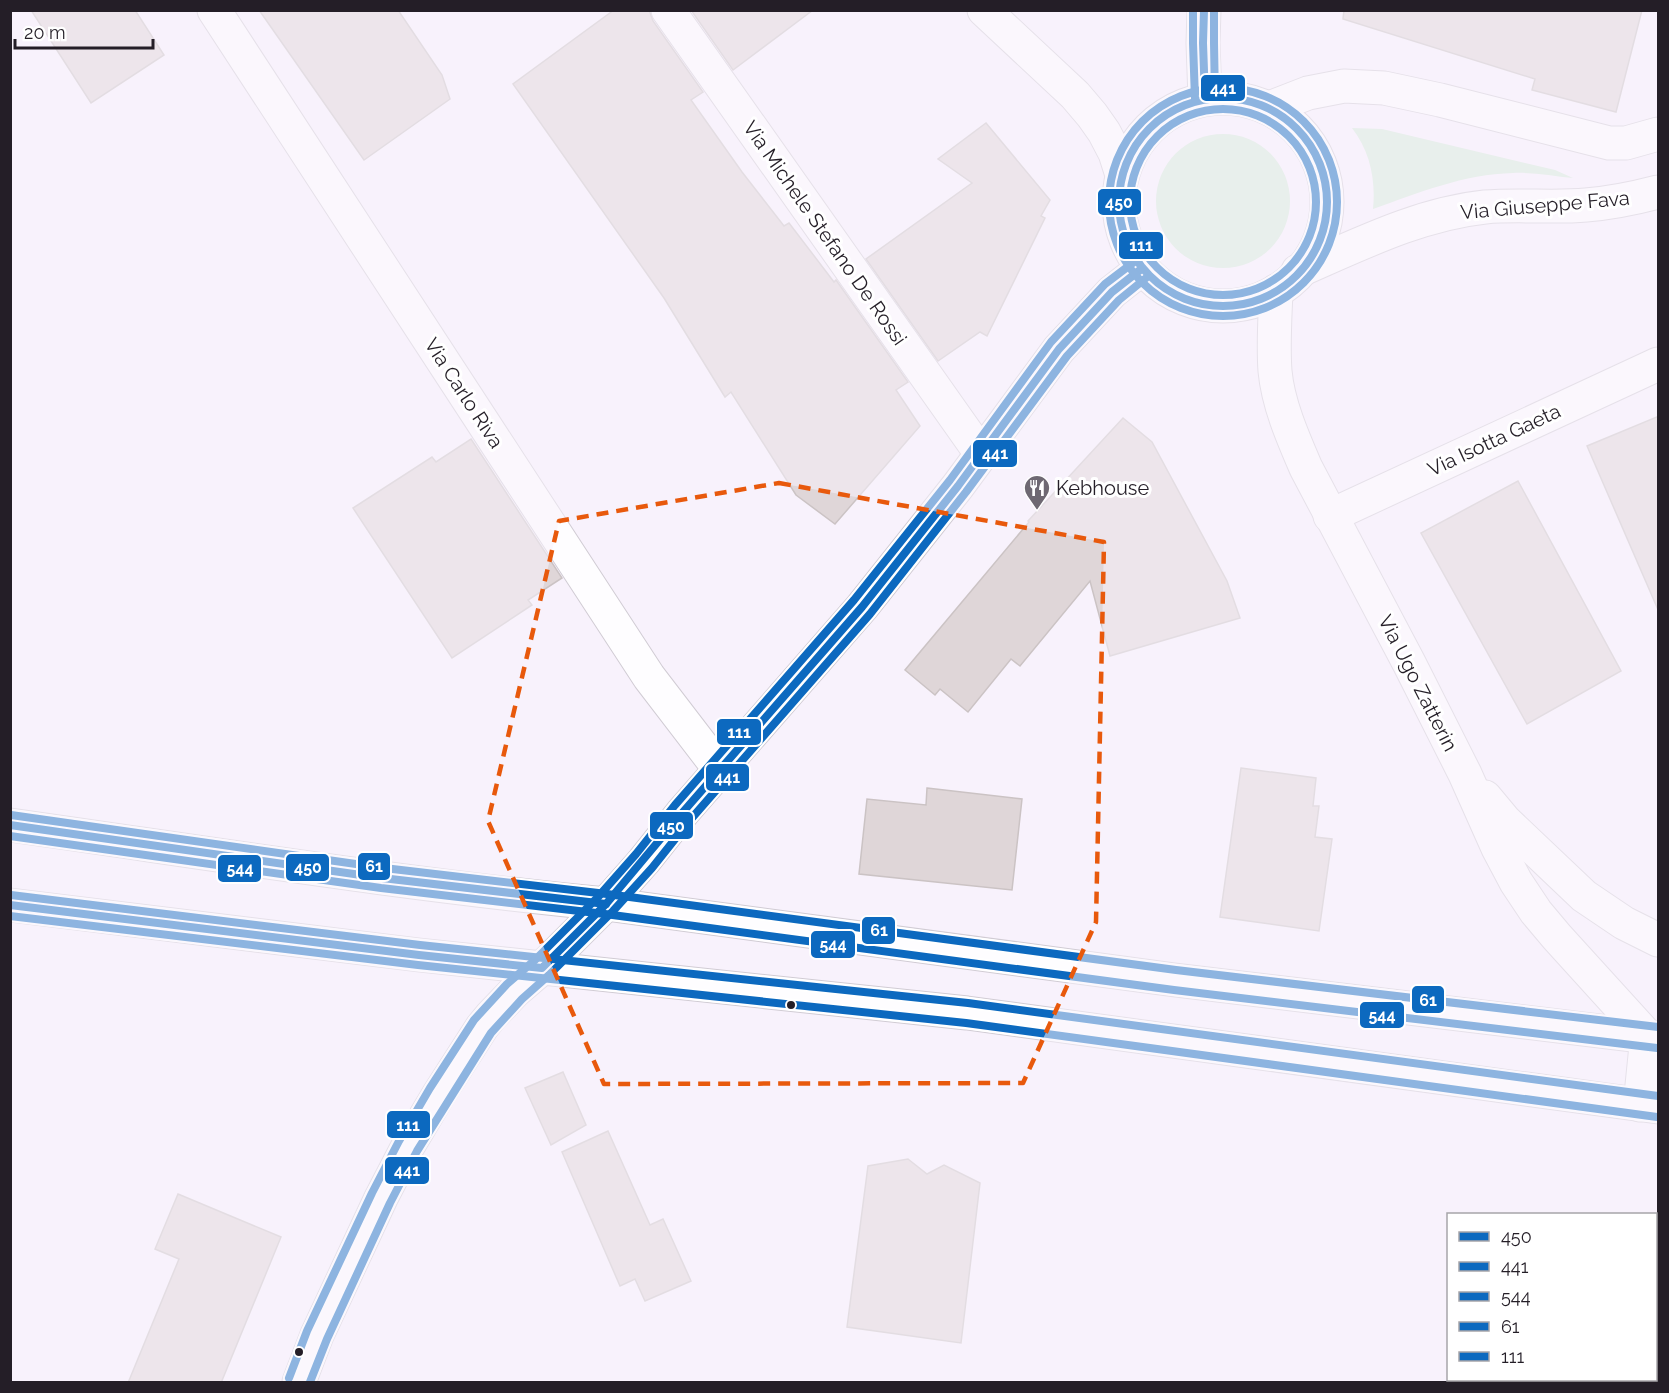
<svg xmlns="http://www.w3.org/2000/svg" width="1669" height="1393" font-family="Raleway,sans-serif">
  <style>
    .green { fill: #d5ead9 }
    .building { fill: #dfd6d8; stroke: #cbc3c4; stroke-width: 1.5 }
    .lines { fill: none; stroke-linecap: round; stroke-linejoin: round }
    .minor-casing { stroke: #d1ccd4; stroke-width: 35 }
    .tertiary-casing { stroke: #d1ccd4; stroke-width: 35 }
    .secondary-casing { stroke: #d1ccd4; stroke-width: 35 }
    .minor { stroke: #fefdff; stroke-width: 33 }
    .tertiary { stroke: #fefdff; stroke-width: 33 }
    .secondary { stroke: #fefdff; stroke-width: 33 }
    .bus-1-casing { stroke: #fff; stroke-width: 12 }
    .bus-2-casing { stroke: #fff; stroke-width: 12 }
    .bus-3-casing { stroke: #fff; stroke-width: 12 }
    .bus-4-casing { stroke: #fff; stroke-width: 12 }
    .bus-5-casing { stroke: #fff; stroke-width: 12 }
    .bus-1 { stroke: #0c69bf; stroke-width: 8 }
    .bus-2 { stroke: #0c69bf; stroke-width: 8 }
    .bus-3 { stroke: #0c69bf; stroke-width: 8 }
    .bus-4 { stroke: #0c69bf; stroke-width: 8 }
    .bus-5 { stroke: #0c69bf; stroke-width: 8 }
    .marked { fill: none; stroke: #e8590c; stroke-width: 4.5; stroke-dasharray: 12 8; stroke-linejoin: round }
    .bus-dot { fill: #241e27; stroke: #fff; stroke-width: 2 }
    .labels { text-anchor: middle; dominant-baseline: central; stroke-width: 6; stroke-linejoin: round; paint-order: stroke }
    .street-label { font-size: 20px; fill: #241e27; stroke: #fff }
    .poi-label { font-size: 20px; fill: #241e27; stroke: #fff; text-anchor: start }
    .line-badge { stroke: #fff; stroke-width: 2 }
    .badge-label { font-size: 16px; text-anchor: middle; font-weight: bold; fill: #fff }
  </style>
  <rect width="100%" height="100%" fill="#f8f2fc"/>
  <!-- green -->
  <g class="green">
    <path d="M1352,128L1382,129L1555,170L1573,178C1553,176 1533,172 1513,173C1464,174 1418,193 1373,209C1376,180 1370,151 1352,128Z"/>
    <circle cx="1223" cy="201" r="67"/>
  </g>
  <!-- building -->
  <g class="building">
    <path d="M31,10H135L164,55L91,103Z"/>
    <path d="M259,10H398L442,75L450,99L364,160Z"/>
    <path d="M614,10H649L653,21L703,92L691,100L742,172L784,226L789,223L834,282L836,280L908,382L896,390L920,426L835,524L796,495L731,392L725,397L664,298L513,84Z"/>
    <path d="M691,10H813L733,70Z"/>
    <path d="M1344,10H1642L1616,112L1532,90L1535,79L1343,19Z"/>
    <path d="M986,123L1050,200L1041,216L1045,218L987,336L980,332L938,361L866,259L972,183L938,159Z"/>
    <path d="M1659,416V612L1587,446Z"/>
    <path d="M1123,418L1152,442L1227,581L1240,618L1110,656L1090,581L1020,666L1011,659L968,712L940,689L935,695L905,670L1029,522L1028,521Z"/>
    <path d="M471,439L562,578L528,600L532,605L452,658L353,508L432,457L436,462Z"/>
    <path d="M1518,481L1621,671L1527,724L1421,533Z"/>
    <path d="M1241,768L1316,778L1313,806H1319L1315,837L1332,839L1319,931L1220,917Z"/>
    <path d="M927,788L1022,799L1012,890L859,874L867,799L926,805Z"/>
    <path d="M563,1072L586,1125L551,1145L525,1088Z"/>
    <path d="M608,1131L650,1225L663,1219L691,1281L645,1301L635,1279L620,1286L562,1152Z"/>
    <path d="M908,1159L927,1174L944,1165L980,1183L961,1343L847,1327L868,1166Z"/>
    <path d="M178,1194L281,1237L221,1383H128L179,1259L155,1249Z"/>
  </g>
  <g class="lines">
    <!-- minor casing -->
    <g class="minor-casing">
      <g id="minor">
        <path d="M214,10L649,677L721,771"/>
        <path d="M668,10L982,455"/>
        <path d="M984,10L1075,95L1092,115L1104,132L1115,153L1122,175"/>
        <path d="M1272,107L1308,93L1344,86L1384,88L1440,100L1609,143H1626L1658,134"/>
        <path d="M1298,271C1358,245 1419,214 1485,207C1518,204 1553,208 1586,205C1611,203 1635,198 1658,192"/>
        <path d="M1276,291C1275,318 1273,344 1275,371C1278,404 1293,438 1306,468L1409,663L1465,774L1498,848L1516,882L1536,912L1557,937L1647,1036L1640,1105"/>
        <path d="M1330,516L1658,364"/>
        <path d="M1485,797L1505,821L1584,896L1624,923L1658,940"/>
      </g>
    </g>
    <!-- tertiary casing -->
    <g class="tertiary-casing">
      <g id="tertiary">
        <path d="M1204,10L1203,43L1205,99"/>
        <circle cx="1223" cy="202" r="104"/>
        <path d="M299,1382L317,1335L381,1198L408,1146L439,1094L482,1027L491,1016L515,991L542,968L606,904L644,861L683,812L862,607L958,486L1059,349L1112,292L1140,270"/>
      </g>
    </g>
    <!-- secondary casing -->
    <g class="secondary-casing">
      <g id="secondary">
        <path d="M10,825C209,853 407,885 606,904L1175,980L1658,1038"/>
        <path d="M10,905L419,955L967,1013L1658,1107"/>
      </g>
    </g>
    <!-- minor -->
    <use href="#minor" class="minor"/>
    <!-- tertiary -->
    <use href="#tertiary" class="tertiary"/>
    <!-- secondary -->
    <use href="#secondary" class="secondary"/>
    <!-- bus-1 casing -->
    <g class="bus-1-casing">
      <g id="bus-1">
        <path d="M1204,10L1203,43L1205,99"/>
        <circle cx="1223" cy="202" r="104"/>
        <path d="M10,825L382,878L606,904"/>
        <path d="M10,905L419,955L542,968L606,904L683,812L862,607L958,486L1059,349L1112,292L1140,270"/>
      </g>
    </g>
    <!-- bus-2 casing -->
    <g class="bus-2-casing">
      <g id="bus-2">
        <path d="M1193,10V43L1195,99"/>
        <circle cx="1223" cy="202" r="114"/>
        <path d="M310,1382L327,1339L390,1203L417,1151L491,1033L522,999L549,975L613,911L652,868L691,819L870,614L966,492L1067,356L1119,300L1146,278"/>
      </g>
    </g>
    <!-- bus-3 casing -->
    <g class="bus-3-casing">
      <g id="bus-3">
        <path d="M10,836L381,888L605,914L1174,990L1657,1048"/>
        <path d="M10,916L418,965L966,1023L1657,1117"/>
      </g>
    </g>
    <!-- bus-4 casing -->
    <g class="bus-4-casing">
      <g id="bus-4">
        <path d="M11,815L384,868L607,894L1176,970L1658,1027"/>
        <path d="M11,895L420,945L968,1003L1658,1096"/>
      </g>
    </g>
    <!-- bus-5 casing -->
    <g class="bus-5-casing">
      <g id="bus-5">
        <path d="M1214,10V43L1215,99"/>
        <circle cx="1223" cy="202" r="93"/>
        <path d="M289,1378L307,1331L372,1193L399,1141L430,1088L474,1020L507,984L535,960L598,897L636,854L675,805L854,600L950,480L1051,342L1105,284L1134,262"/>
      </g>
    </g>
    <!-- bus-1 -->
    <use href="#bus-1" class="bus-1"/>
    <!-- bus-2 -->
    <use href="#bus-2" class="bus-2"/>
    <!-- bus-3 -->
    <use href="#bus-3" class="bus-3"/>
    <!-- bus-4 -->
    <use href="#bus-4" class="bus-4"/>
    <!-- bus-5 -->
    <use href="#bus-5" class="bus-5"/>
  </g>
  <!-- marked area -->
  <path d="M0 0H1669V1393H0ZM779,483L1104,542L1096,922L1023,1083L604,1084L488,821L559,521Z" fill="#f8f2fc" fill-opacity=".55" fill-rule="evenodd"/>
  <path class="marked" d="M779,483L1104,542L1096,922L1023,1083L604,1084L488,821L559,521Z"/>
  <!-- icons -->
  <defs>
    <g id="restaurant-pin" transform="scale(1.35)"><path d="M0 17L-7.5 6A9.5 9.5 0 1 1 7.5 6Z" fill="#6e6872" stroke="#fff"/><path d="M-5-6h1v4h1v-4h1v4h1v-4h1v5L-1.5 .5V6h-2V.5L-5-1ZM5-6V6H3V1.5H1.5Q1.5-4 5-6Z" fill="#fff"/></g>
  </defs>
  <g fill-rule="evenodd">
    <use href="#restaurant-pin" x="1037" y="488"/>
  </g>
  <!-- markers -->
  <g class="bus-dot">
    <circle cx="791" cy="1005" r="5"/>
    <circle cx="299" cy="1352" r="5"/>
  </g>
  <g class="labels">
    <!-- street labels -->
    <g class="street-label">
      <text transform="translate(1545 205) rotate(-5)">Via Giuseppe Fava</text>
      <text transform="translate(825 233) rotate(55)">Via Michele Stefano De Rossi</text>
      <text transform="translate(464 393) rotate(57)">Via Carlo Riva</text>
      <text transform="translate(1494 440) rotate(-25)">Via Isotta Gaeta</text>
      <text transform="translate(1418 683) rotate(63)">Via Ugo Zatterin</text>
    </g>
    <!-- poi labels -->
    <g class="poi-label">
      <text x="1056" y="488">Kebhouse</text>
    </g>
  </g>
  <g class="line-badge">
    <rect x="1200" y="74" width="46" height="28" rx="6" fill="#0c69bf"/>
    <rect x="1097" y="188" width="45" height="28" rx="6" fill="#0c69bf"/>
    <rect x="1118" y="231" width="46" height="29" rx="6" fill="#0c69bf"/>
    <rect x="972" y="439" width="46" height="29" rx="6" fill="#0c69bf"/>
    <rect x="716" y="718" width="46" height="28" rx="6" fill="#0c69bf"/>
    <rect x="705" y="763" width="45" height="29" rx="6" fill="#0c69bf"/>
    <rect x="649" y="811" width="45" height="29" rx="6" fill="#0c69bf"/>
    <rect x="357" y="852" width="34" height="29" rx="6" fill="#0c69bf"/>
    <rect x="285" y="853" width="45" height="29" rx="6" fill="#0c69bf"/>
    <rect x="217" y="854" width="45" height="29" rx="6" fill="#0c69bf"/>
    <rect x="861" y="916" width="35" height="29" rx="6" fill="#0c69bf"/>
    <rect x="810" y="930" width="46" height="29" rx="6" fill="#0c69bf"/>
    <rect x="1411" y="985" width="34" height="29" rx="6" fill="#0c69bf"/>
    <rect x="1359" y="1001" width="46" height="28" rx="6" fill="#0c69bf"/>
    <rect x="386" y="1110" width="45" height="29" rx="6" fill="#0c69bf"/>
    <rect x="384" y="1156" width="46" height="29" rx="6" fill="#0c69bf"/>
  </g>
  <g class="badge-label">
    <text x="1223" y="94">441</text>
    <text x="1119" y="208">450</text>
    <text x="1141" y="251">111</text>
    <text x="995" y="459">441</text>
    <text x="739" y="738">111</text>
    <text x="727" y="783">441</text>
    <text x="671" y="832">450</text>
    <text x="374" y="872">61</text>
    <text x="308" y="873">450</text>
    <text x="240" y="874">544</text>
    <text x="879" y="936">61</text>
    <text x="833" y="950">544</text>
    <text x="1428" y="1006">61</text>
    <text x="1382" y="1021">544</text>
    <text x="408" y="1131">111</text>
    <text x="407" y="1176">441</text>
  </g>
  <!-- border -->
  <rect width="1669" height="1393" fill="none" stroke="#241e27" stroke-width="24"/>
  <!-- legend -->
  <rect x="1447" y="1213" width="210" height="168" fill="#ffffff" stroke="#a7a5a9" stroke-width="1.5"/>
  <rect x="1459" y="1232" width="30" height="9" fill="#0c69bf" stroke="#a7a5a9" stroke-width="1.5"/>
  <text x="1501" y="1243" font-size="18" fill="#241e27">450</text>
  <rect x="1459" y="1262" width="30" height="9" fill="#0c69bf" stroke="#a7a5a9" stroke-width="1.5"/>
  <text x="1501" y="1273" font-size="18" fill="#241e27">441</text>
  <rect x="1459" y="1292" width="30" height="9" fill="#0c69bf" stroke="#a7a5a9" stroke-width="1.5"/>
  <text x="1501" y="1303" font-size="18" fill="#241e27">544</text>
  <rect x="1459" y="1322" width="30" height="9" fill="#0c69bf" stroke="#a7a5a9" stroke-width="1.5"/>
  <text x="1501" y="1333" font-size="18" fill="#241e27">61</text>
  <rect x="1459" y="1352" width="30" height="9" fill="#0c69bf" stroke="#a7a5a9" stroke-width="1.5"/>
  <text x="1501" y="1363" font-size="18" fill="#241e27">111</text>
  <!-- scale -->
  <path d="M15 39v9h138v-9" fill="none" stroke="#241e27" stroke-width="3"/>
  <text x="24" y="39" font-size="18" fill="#241e27" stroke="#ffffff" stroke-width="4.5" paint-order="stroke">20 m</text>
</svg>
